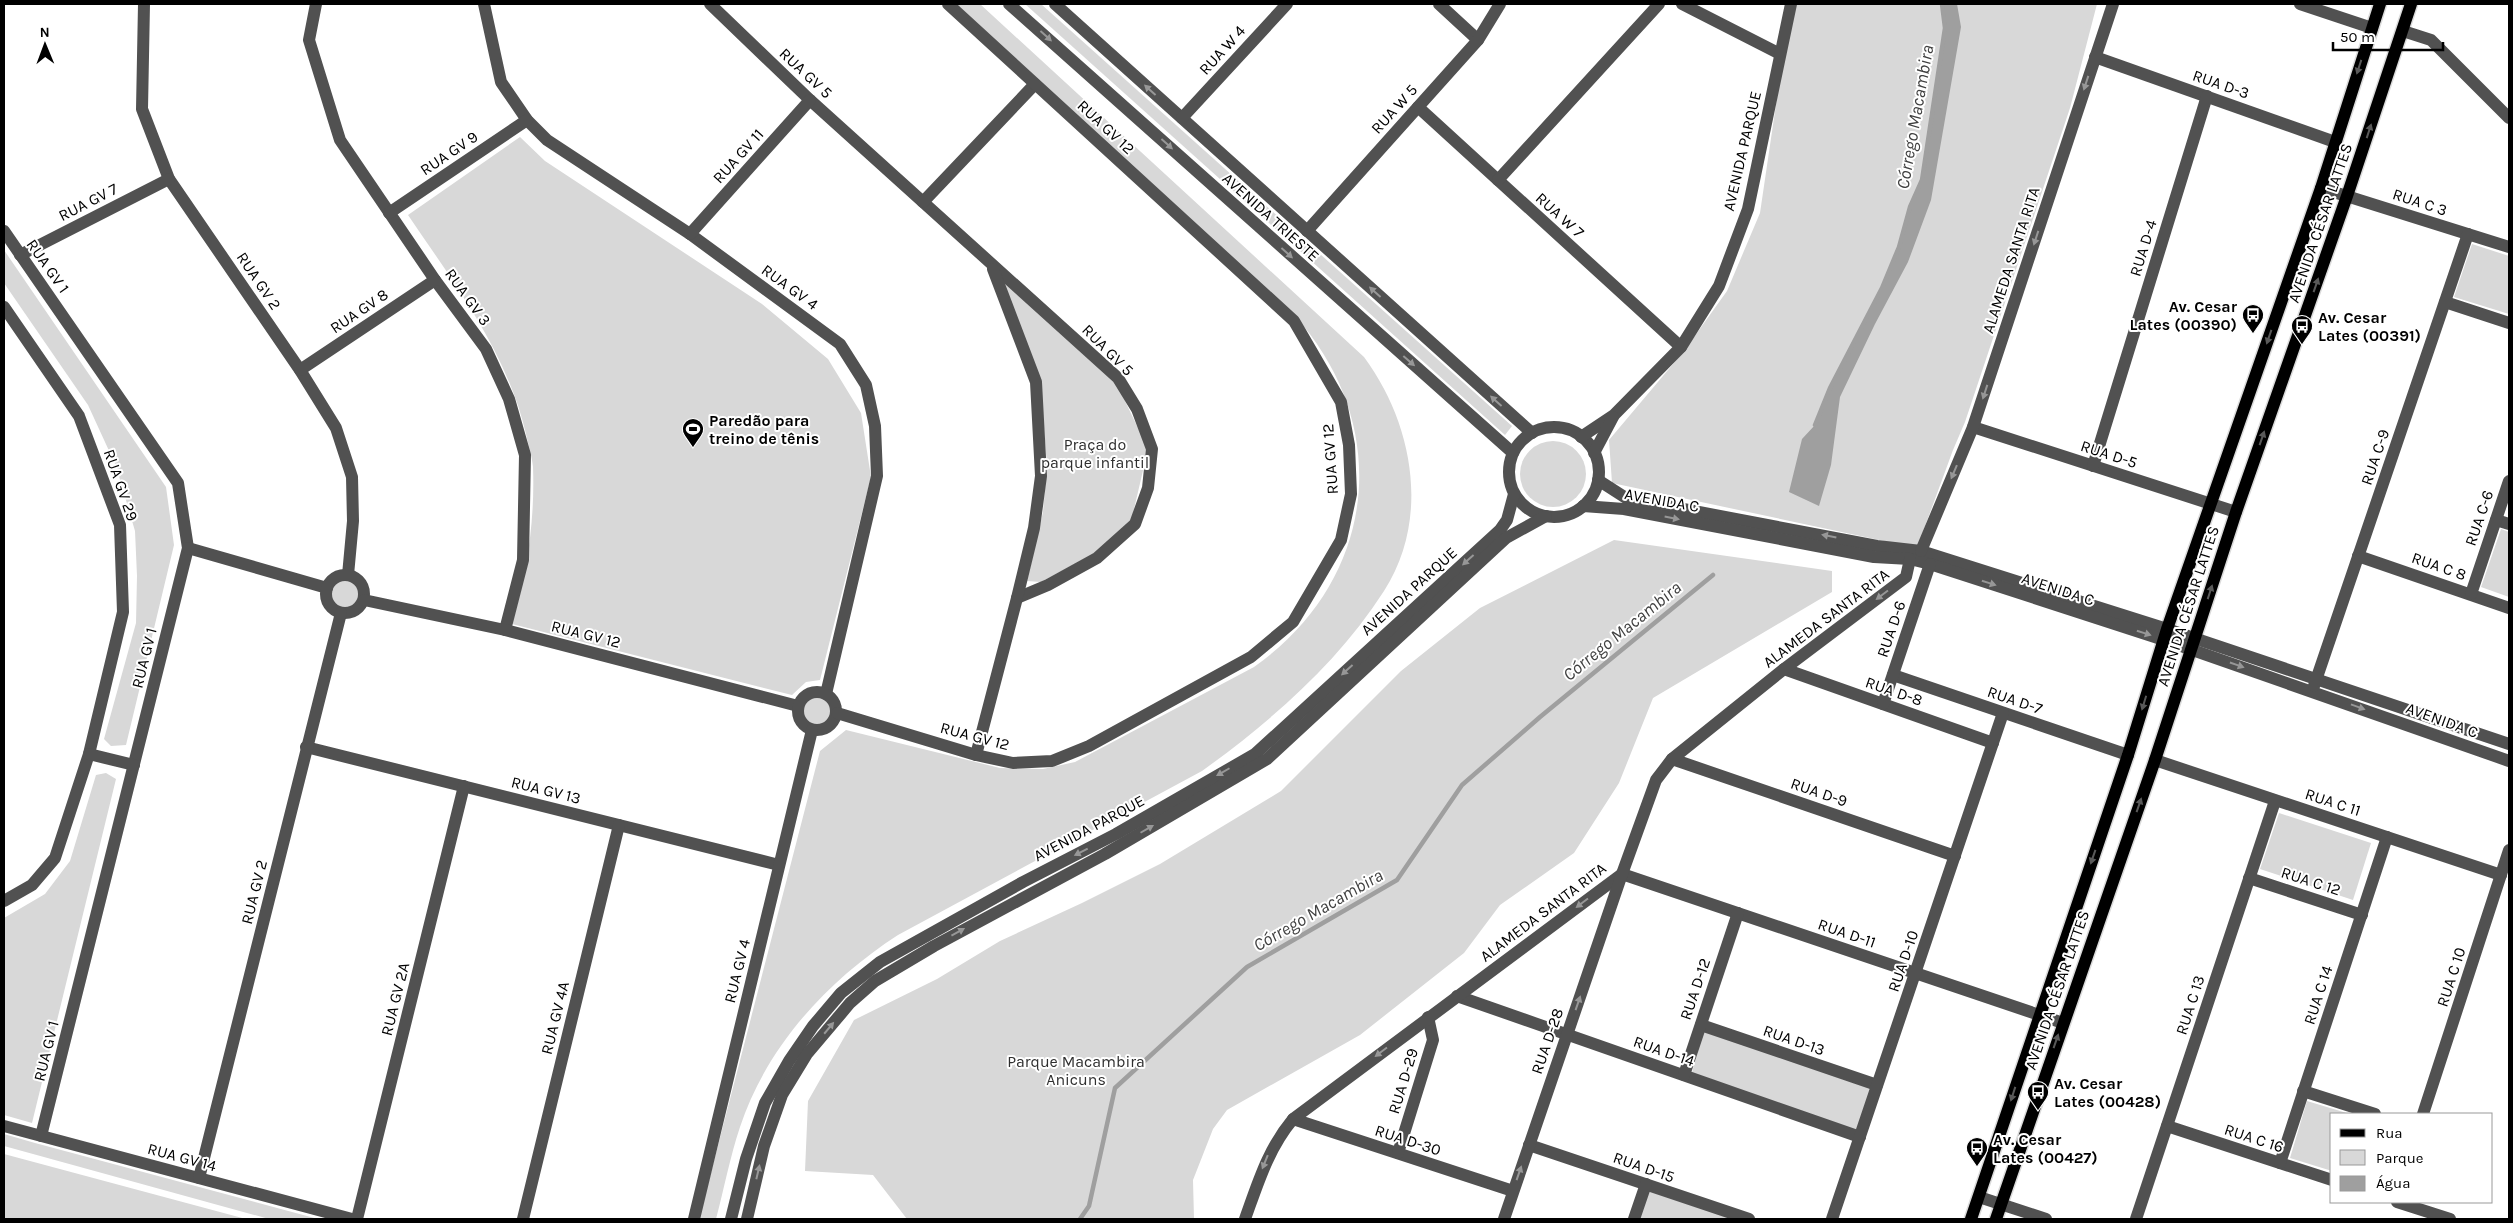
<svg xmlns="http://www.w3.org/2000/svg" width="2513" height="1223" font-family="Karla,sans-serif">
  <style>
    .green { fill: #d8d8d8 }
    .water { fill: #9f9f9f }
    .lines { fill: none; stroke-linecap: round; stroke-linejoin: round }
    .stream { stroke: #9f9f9f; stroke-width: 4.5 }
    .major-casing { stroke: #dbdbdb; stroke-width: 15 }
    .minor { stroke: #515151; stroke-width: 12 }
    .major { stroke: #000; stroke-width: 12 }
    .oneway { fill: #979797 }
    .oneway2 { fill: #595959 }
    .labels { text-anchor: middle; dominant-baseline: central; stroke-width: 4; stroke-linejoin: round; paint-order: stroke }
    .street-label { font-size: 16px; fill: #000; stroke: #fff }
    .poi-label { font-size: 16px; font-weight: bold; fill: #000; stroke: #fff; text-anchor: start }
    .park-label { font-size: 16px; fill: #2f2f2f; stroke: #fff }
    .water-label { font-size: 18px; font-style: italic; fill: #404040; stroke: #fff }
  </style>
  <rect width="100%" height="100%" fill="#fff"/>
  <!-- green -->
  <g class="green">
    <path d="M956,4H980L1364,357C1413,423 1431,518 1384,591C1338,663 1270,722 1202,771L898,935C827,981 767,1046 740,1127C730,1157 724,1189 716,1219H699L820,751L846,730L1000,768L1043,769L1075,762L1254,667C1376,581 1395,428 1295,316Z"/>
    <path d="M1025,4H1041L1512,426L1505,435Z"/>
    <path d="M1795,4H2097L2070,108L1965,422L1953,450L1917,548L1612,483L1609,440L1684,351L1727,291L1760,213L1784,50Z"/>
    <path d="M520,137L545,161L762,304L828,359L861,413L871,477L820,680L806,682L792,695L512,624C527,573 535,521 533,467C532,456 528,444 526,434C507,352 454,283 408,215Z"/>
    <path d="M2472,244L2509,256V314L2454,297Z"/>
    <path d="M4,250L166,487L174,545L126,745L111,746L104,739L136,623L137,576L135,531L116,466L88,405L4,283Z"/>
    <path d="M1002,281L1115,380L1148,449L1131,522L1095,553L1041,582L1027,581L1043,512L1047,466L1043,415Z"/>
    <circle cx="1553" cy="474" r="33"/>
    <path d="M2501,529L2509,532V597L2481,587Z"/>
    <path d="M1614,540L1832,571V592L1653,698L1619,783L1574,853L1500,905L1464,953L1360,1035L1227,1110L1213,1129L1193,1180L1194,1219H907L873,1175L805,1171L808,1101L854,1020L937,979L1000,941L1082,903L1160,864L1281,791L1401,671L1480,608Z"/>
    <circle cx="344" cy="594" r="14"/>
    <circle cx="817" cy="712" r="14"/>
    <path d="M106,773L116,779L32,1123L4,1115V918L45,894L70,861L96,775Z"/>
    <path d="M2279,813L2371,843L2353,900L2260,869Z"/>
    <path d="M1704,1029L1873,1087L1857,1133L1691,1076Z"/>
    <path d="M2307,1101L2350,1114H2332V1171L2290,1158Z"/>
    <path d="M4,1134L35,1143L318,1219H269L4,1146Z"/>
    <path d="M4,1154L246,1219H4Z"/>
    <path d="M1648,1189L1740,1219H1638Z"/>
  </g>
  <!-- water -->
  <path class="water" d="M1942,4H1957L1961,27L1931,200L1908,262L1875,324L1840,397L1831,465L1819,506L1789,492L1802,439L1815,425L1830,388L1882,288L1899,247L1910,207L1922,180L1945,28Z"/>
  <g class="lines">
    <!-- stream -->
    <g class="stream">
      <path d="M1815,425L1830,388L1882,288L1899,247L1910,207L1922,180L1945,28L1942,4"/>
      <path d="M1080,1219L1089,1206L1115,1088L1247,967L1397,880L1462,785L1540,717L1713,575"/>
    </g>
    <!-- major casing -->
    <g class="major-casing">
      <g id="major">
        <path d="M1971,1219L2128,755L2167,629L2321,188L2380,4"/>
        <path d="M1996,1219L2155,760L2236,512L2347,196L2411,4"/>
      </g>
    </g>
    <!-- minor -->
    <g class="minor">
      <path d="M144,4L142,109L169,179L300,370L336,428L352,477L353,521L348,575"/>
      <path d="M316,4L309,40L340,140L435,280L486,349L509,399L525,455L523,560L505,630"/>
      <path d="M484,4L501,82L527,120L547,140L690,234L840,344L866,385L875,426L877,476L826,694"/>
      <path d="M710,4L810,100L1118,378L1137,409L1152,449L1148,488L1135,524L1097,558L1048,585L1017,598"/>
      <path d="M1009,4L1513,453"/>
      <path d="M1055,4L1532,433"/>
      <path d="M1439,4L1478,40"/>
      <path d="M1682,4L1780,54"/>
      <path d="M2300,4L2372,28"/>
      <path d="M2403,31L2431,40L2509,118"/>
      <path d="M2095,57L2335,142"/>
      <path d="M1418,107L1681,347"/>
      <path d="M1182,118L1287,4"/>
      <path d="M1498,180L1659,4"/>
      <path d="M2321,188L2509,247"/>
      <path d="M923,202L1035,84"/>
      <path d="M389,213L527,120"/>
      <path d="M4,231L178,483L188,548L41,1136"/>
      <path d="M1307,231L1478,40L1500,4"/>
      <path d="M690,234L810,100"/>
      <path d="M20,255L169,179"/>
      <path d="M2445,302L2509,323"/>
      <path d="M4,307L79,416L120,525L123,612L89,754L55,858L32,885L4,901"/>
      <path d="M300,370L435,280"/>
      <path d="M1973,427L2236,512"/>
      <circle cx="1554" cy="472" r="45"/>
      <path d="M1581,437L1614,415L1681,347L1719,286L1748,209L1791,4"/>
      <path d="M1594,453L1613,417"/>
      <path d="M2093,466L2207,96"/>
      <path d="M1598,480L1626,498L1877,546L1921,551L2167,629L2509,744"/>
      <path d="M1583,506L1624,509L1874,557L1910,559L1930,564L2164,640L2509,761"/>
      <path d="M2496,520L2509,524"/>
      <path d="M188,548L327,588"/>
      <path d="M1921,551L1973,427L2113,4"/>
      <path d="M2358,556L2509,608"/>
      <circle cx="345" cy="594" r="19"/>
      <path d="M2471,594L2509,481"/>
      <path d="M364,600L505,630L798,706"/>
      <path d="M1784,669L1993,743"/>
      <path d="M1893,675L2128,755"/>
      <path d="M2314,686L2468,234"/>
      <circle cx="817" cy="711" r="19"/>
      <path d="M1883,704L1930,564"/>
      <path d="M837,713L976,755L1013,763L1052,761L1089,746L1251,657L1293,622L1341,540L1351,494L1349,445L1341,402L1294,321L948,4"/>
      <path d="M306,747L779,865"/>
      <path d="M89,754L134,765"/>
      <path d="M976,755L1017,598L1034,528L1041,476L1036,382L993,269"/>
      <path d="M1672,759L1955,856"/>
      <path d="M2155,760L2501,875"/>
      <path d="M1622,874L2063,1023"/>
      <path d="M2249,878L2362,915"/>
      <path d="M1457,996L1860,1137"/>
      <path d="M1701,1025L1877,1085"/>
      <path d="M1684,1075L1738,913"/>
      <path d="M2303,1091L2375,1114"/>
      <path d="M2423,1114L2509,850"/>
      <path d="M1293,1119L1513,1191"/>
      <path d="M4,1126L352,1219"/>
      <path d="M2167,1126L2332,1180"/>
      <path d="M1529,1145L1749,1219"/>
      <path d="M1398,1153L1433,1040L1428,1017"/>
      <path d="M2280,1163L2387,837"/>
      <path d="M199,1178L341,613"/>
      <path d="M1979,1197L2046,1219"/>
      <path d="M2397,1202L2450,1219"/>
      <path d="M357,1219L464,786"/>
      <path d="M523,1219L619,825"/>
      <path d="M694,1219L812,730"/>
      <path d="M731,1219L746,1159L765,1103L789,1061L813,1026L841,993L880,962L1023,882L1116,834L1255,754L1500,530L1507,520L1514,494"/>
      <path d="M747,1219L764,1146L782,1095L807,1054L850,1003L875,981L934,946L1105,854L1267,759L1506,538L1546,516"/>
      <path d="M1245,1219C1258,1183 1268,1149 1293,1119L1622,874"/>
      <path d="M1504,1219L1622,874L1656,780L1672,759L1784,669L1906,577L1910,559"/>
      <path d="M1634,1219L1646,1184"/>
      <path d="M1832,1219L2003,713"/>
      <path d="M2136,1219L2275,801"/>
    </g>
    <!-- major -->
    <use href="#major" class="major"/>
  </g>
  <!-- one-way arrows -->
  <defs><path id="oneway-solid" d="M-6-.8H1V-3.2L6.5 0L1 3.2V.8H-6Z" transform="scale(1.25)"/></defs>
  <g class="oneway">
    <use href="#oneway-solid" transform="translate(1046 36) rotate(42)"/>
    <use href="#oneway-solid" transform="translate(2086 83) rotate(108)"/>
    <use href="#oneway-solid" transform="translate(1150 90) rotate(-138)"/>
    <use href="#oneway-solid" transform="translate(1167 144) rotate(42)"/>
    <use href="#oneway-solid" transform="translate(2036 238) rotate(108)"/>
    <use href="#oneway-solid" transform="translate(1287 253) rotate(42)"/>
    <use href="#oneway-solid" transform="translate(1375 292) rotate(-138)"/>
    <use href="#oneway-solid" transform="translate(1409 361) rotate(41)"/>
    <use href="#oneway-solid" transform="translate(1985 392) rotate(108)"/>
    <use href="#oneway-solid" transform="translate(1496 401) rotate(-138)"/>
    <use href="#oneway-solid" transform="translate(1954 472) rotate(113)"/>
    <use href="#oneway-solid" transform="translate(1672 518) rotate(11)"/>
    <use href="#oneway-solid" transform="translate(1829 536) rotate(-169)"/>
    <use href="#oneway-solid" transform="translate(1468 560) rotate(138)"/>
    <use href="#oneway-solid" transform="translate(1989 583) rotate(18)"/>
    <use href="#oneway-solid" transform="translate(1882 595) rotate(143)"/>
    <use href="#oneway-solid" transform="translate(2144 633) rotate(18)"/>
    <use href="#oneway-solid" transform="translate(2237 665) rotate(19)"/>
    <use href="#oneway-solid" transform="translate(1347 670) rotate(138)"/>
    <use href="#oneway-solid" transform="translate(2358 707) rotate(20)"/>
    <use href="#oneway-solid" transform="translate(1223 772) rotate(150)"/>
    <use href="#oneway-solid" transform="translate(1147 829) rotate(-30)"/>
    <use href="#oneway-solid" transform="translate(1081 852) rotate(153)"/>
    <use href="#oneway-solid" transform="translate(1582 903) rotate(143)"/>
    <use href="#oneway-solid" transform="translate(958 932) rotate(-29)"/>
    <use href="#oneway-solid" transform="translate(1578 1003) rotate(-71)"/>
    <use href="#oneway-solid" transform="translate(829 1028) rotate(-50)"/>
    <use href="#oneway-solid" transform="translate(1381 1052) rotate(143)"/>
    <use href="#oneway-solid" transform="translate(1265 1162) rotate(112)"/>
    <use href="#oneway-solid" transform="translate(758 1172) rotate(-77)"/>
    <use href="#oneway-solid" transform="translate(1519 1173) rotate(-71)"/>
  </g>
  <g class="oneway2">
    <use href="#oneway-solid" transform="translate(2359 67) rotate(108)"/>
    <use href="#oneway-solid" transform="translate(2369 131) rotate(-72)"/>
    <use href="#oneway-solid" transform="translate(2316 285) rotate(-71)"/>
    <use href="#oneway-solid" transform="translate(2269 337) rotate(109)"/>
    <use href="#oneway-solid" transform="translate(2262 438) rotate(-71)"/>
    <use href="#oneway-solid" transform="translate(2210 592) rotate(-72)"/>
    <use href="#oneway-solid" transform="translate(2144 703) rotate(107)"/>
    <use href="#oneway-solid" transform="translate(2139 805) rotate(-71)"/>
    <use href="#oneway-solid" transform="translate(2093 857) rotate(109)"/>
    <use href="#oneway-solid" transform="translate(2056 1041) rotate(-71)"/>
    <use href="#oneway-solid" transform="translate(2013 1094) rotate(108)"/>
  </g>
  <!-- icons -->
  <defs>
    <g id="bus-pin" transform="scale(1.125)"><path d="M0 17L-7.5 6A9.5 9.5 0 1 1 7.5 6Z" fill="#000" stroke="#fff"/><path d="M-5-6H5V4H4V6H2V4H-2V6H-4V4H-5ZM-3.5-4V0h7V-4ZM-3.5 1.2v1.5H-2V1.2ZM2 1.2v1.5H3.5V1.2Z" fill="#fff"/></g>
    <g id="stadium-pin" transform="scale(1.125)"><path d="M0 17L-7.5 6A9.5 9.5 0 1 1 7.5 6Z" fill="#000" stroke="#fff"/><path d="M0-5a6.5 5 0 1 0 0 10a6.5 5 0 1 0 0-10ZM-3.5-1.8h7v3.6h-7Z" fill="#fff"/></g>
  </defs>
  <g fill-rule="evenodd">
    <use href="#bus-pin" x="2253" y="315"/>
    <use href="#bus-pin" x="2302" y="326"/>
    <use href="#stadium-pin" x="693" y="429"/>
    <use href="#bus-pin" x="2038" y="1092"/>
    <use href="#bus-pin" x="1977" y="1148"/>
  </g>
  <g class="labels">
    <!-- street labels -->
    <g class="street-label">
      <text transform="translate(1222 50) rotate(-48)">RUA W 4</text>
      <text transform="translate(806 73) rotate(43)">RUA GV 5</text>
      <text transform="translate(2221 84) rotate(19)">RUA D-3</text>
      <text transform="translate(1394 109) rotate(-48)">RUA W 5</text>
      <text transform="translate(1106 127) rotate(43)">RUA GV 12</text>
      <text transform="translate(1742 151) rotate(-77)">AVENIDA PARQUE</text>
      <text transform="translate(449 153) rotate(-34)">RUA GV 9</text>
      <text transform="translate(738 156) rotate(-48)">RUA GV 11</text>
      <text transform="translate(88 202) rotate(-27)">RUA GV 7</text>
      <text transform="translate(2420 202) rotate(18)">RUA C 3</text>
      <text transform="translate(1560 215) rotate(42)">RUA W 7</text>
      <text transform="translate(1271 217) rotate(42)">AVENIDA TRIESTE</text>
      <text transform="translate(2320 223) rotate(-71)">AVENIDA CÉSAR LATTES</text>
      <text transform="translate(2143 248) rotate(-73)">RUA D-4</text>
      <text transform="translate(2011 260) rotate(-72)">ALAMEDA SANTA RITA</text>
      <text transform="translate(48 266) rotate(55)">RUA GV 1</text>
      <text transform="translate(259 281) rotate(56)">RUA GV 2</text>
      <text transform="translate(790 287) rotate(36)">RUA GV 4</text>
      <text transform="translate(468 297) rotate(54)">RUA GV 3</text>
      <text transform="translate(359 311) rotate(-34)">RUA GV 8</text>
      <text transform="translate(1108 350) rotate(45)">RUA GV 5</text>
      <text transform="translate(2109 454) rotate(18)">RUA D-5</text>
      <text transform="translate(2375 457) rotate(-71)">RUA C-9</text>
      <text transform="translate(1330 459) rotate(-94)">RUA GV 12</text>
      <text transform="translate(121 485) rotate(71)">RUA GV 29</text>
      <text transform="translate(1662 500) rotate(10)">AVENIDA C</text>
      <text transform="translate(2479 518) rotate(-71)">RUA C-6</text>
      <text transform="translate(2439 566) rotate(19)">RUA C 8</text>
      <text transform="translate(2058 589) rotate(18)">AVENIDA C</text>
      <text transform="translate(1409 591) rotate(-42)">AVENIDA PARQUE</text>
      <text transform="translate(2188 606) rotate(-72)">AVENIDA CÉSAR LATTES</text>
      <text transform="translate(1826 618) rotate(-37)">ALAMEDA SANTA RITA</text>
      <text transform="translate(1891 629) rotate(-71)">RUA D-6</text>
      <text transform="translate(586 634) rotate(14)">RUA GV 12</text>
      <text transform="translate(144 658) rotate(-76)">RUA GV 1</text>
      <text transform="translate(1894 691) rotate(19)">RUA D-8</text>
      <text transform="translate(2015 700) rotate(19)">RUA D-7</text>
      <text transform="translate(2442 720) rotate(20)">AVENIDA C</text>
      <text transform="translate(975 736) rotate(15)">RUA GV 12</text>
      <text transform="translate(546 790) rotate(14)">RUA GV 13</text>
      <text transform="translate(1819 792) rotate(19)">RUA D-9</text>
      <text transform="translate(2333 802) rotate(18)">RUA C 11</text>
      <text transform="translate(1089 828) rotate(-28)">AVENIDA PARQUE</text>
      <text transform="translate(2311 881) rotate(18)">RUA C 12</text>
      <text transform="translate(254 892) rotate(-76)">RUA GV 2</text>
      <text transform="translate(1543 912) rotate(-37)">ALAMEDA SANTA RITA</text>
      <text transform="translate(1847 933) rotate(19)">RUA D-11</text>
      <text transform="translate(1903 961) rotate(-71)">RUA D-10</text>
      <text transform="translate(737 971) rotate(-76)">RUA GV 4</text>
      <text transform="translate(2451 977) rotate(-72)">RUA C 10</text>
      <text transform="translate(1695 989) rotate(-71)">RUA D-12</text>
      <text transform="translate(2057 990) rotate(-71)">AVENIDA CÉSAR LATTES</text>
      <text transform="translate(2318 995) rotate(-72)">RUA C 14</text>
      <text transform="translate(395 999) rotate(-76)">RUA GV 2A</text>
      <text transform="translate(2190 1005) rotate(-72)">RUA C 13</text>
      <text transform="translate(555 1018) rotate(-76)">RUA GV 4A</text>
      <text transform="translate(1794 1040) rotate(19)">RUA D-13</text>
      <text transform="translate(1547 1041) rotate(-71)">RUA D-28</text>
      <text transform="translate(46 1051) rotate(-76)">RUA GV 1</text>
      <text transform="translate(1664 1051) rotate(19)">RUA D-14</text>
      <text transform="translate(1403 1081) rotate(-73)">RUA D-29</text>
      <text transform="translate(2254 1138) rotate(18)">RUA C 16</text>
      <text transform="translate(1408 1140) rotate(18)">RUA D-30</text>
      <text transform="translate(182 1157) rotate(15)">RUA GV 14</text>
      <text transform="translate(1644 1167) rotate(19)">RUA D-15</text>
    </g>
    <!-- poi labels -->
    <g class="poi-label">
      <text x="2237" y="306" text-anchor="end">Av. Cesar<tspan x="2237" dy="18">Lates (00390)</tspan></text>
      <text x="2318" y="317">Av. Cesar<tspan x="2318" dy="18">Lates (00391)</tspan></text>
      <text x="709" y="420">Paredão para<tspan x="709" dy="18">treino de tênis</tspan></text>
      <text x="2054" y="1083">Av. Cesar<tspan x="2054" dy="18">Lates (00428)</tspan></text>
      <text x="1993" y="1139">Av. Cesar<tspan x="1993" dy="18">Lates (00427)</tspan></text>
    </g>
    <!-- park labels -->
    <g class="park-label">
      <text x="1095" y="444">Praça do<tspan x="1095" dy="18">parque infantil</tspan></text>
      <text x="1076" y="1061">Parque Macambira<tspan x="1076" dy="18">Anicuns</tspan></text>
    </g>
    <!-- water labels -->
    <g class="water-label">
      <text transform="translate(1915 117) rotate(-80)">Córrego Macambira</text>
      <text transform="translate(1622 631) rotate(-39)">Córrego Macambira</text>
      <text transform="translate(1318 910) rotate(-30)">Córrego Macambira</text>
    </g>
  </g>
  <!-- border -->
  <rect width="2513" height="1223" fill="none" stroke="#000000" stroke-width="10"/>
  <!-- legend -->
  <rect x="2330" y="1113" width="162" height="90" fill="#ffffff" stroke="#999999"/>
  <rect x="2340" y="1129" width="25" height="8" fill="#000000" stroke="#999999"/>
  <text x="2376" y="1138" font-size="15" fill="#000000">Rua</text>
  <rect x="2340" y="1150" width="25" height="15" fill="#d8d8d8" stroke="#999999"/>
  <text x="2376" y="1163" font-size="15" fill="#000000">Parque</text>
  <rect x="2340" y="1176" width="25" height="15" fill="#9f9f9f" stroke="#999999"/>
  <text x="2376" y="1188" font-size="15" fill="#000000">Água</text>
  <!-- north arrow -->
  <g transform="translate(45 45) rotate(359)" stroke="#ffffff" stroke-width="4" paint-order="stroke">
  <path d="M0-4L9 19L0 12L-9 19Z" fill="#000000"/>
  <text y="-8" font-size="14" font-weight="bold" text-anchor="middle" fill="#000000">N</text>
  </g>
  <!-- scale -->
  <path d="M2333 42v8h110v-8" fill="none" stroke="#000000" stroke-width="2.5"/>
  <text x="2340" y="42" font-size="15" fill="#000000" stroke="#ffffff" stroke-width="4" paint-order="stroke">50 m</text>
</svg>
